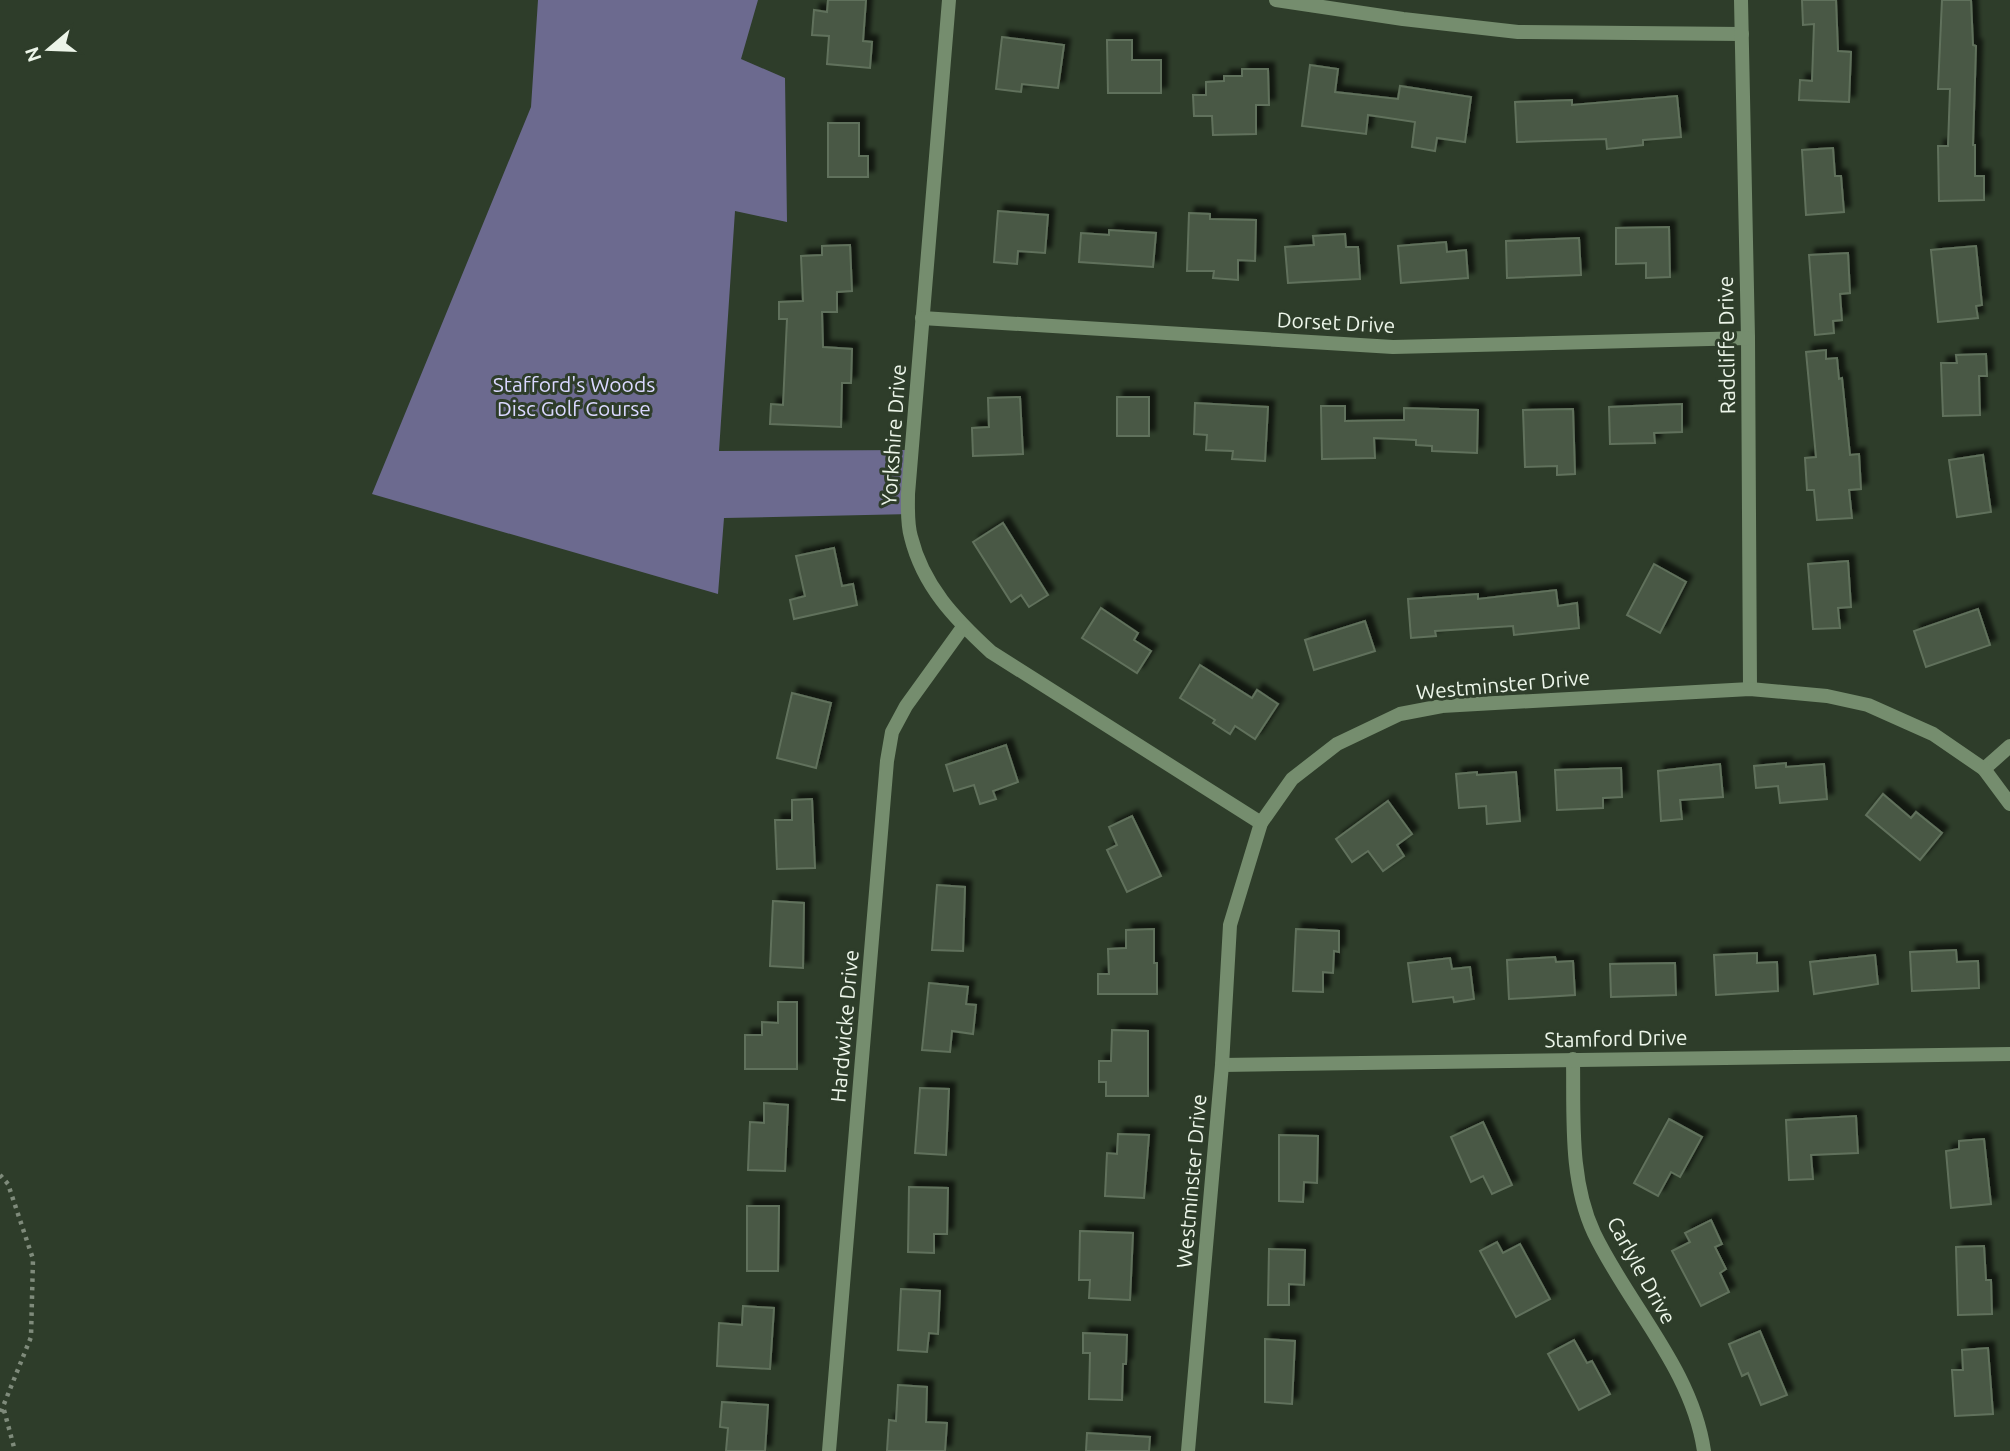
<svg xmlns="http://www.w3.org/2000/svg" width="2010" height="1451" font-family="Ubuntu,sans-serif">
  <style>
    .forest { fill: #6c6a8f }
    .building { fill: #485844; stroke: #61715c; stroke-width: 2; filter: url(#shadow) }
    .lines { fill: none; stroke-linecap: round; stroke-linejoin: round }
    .path { stroke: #7f8b7b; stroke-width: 4.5; stroke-dasharray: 3.5 5; stroke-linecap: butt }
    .minor { stroke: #758d6e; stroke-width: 14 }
    .labels { text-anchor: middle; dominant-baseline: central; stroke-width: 6; stroke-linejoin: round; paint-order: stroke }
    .street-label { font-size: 21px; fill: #ecf5e9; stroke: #2e3d2a }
    .park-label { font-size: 21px; fill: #dad8ff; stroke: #2e3d2a }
  </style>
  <defs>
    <filter id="shadow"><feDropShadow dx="6" dy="-6" stdDeviation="2" flood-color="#0009"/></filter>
  </defs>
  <rect width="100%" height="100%" fill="#2e3d2a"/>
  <!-- forest -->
  <path class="forest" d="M538,0H758L741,59L785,78L787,222L735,211L719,451L912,450V514L724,518L718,594L372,494L531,107Z"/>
  <!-- building -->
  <g class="building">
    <path d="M828,0H866L863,41L872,42L870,68L827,64L829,36L812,35L814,10L827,12Z"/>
    <path d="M1802,0H1836L1838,51L1851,52L1849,102L1799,100L1800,80L1812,81L1814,24L1803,25Z"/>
    <path d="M1942,0H1971L1973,45L1976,46L1973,145H1975V176H1984V200L1939,201L1938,146H1948L1950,89H1938Z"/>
    <path d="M1002,37L1064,45L1058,88L1022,84L1021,92L996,89Z"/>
    <path d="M1107,40H1132V60H1161V93H1108Z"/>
    <path d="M1310,65L1338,69L1335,92L1398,99L1400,86L1471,97L1465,142L1437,138L1435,151L1412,147L1415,122L1368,115L1366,134L1302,126Z"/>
    <path d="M1242,69H1268L1269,105H1256V134L1213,135L1212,116H1194L1193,95H1206V82L1224,81V76H1242Z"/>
    <path d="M1677,96L1681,137L1643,140V145L1607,149L1606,139L1517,142L1515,102L1572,100V105Z"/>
    <path d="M828,123H859V156H868V177H828Z"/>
    <path d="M1833,148L1835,176H1841L1844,212L1806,215L1802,150Z"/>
    <path d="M998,211L1048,215L1045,253L1018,251L1017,264L994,262Z"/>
    <path d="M1189,213L1210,214V219L1256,220L1255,261L1238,260V280L1213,278L1214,271H1187Z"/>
    <path d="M1669,227L1670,277L1646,278V263L1616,264V228Z"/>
    <path d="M1109,230L1156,233L1153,267L1079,262L1081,233L1109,235Z"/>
    <path d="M1345,234L1346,247H1358L1360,279L1288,283L1285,247L1314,245L1313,236Z"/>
    <path d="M1579,238L1581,275L1507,278L1506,241Z"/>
    <path d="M1446,242L1447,252L1466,250L1468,278L1401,283L1398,246Z"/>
    <path d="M850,245L852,291L837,292V312H822L823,347L852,349L851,383H842L841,427L770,424L771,404L783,405L787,319H779V302L803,301L801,256L822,255V246Z"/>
    <path d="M1976,246L1982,305L1976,306L1978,318L1938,322L1931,250Z"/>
    <path d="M1848,253L1850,293L1840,294L1842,320L1833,321L1834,333L1815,335L1809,255Z"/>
    <path d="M1826,350V359L1837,358L1839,379L1842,378L1850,455L1859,454L1861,489L1849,490L1852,518L1817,520L1814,490H1807L1805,458L1816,457L1806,352Z"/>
    <path d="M1986,354L1987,376H1979L1980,415L1943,416L1941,363H1957L1956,355Z"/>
    <path d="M1020,397L1023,454L973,456L972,428L989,427L988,398Z"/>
    <rect x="1117" y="397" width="32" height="39"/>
    <path d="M1195,403L1268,407L1265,461L1232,459L1233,451L1206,450L1207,435L1194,434Z"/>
    <path d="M1682,404V432L1654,433L1655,443L1610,444L1609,407Z"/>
    <path d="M1321,406H1345V421L1404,420V408L1478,410L1477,453L1432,451V446L1416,445V440L1374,438L1375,458L1322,459Z"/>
    <path d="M1573,409L1575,474L1557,475V466L1525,467L1523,410Z"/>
    <path d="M1983,455L1991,512L1957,517L1949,460Z"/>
    <path d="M1003,523L1048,595L1029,607L1021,595L1011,602L973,542Z"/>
    <path d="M834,548L842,586L853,584L857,605L794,619L790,600L805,596L796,556Z"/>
    <path d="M1848,561L1851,607L1838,608L1840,628L1813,629L1808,564Z"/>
    <path d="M1654,564L1686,582L1660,633L1627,615Z"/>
    <path d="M1556,590L1558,606L1577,603L1579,628L1514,635L1513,626L1435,631L1436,636L1411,638L1408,599L1478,594V599Z"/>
    <path d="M1101,608L1138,633L1134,640L1151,651L1137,673L1082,638Z"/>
    <path d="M1978,609L1990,645L1926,667L1914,631Z"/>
    <path d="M1365,621L1375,651L1314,670L1305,640Z"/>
    <path d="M1200,665L1252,698L1257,690L1278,704L1255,739L1235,726L1230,734L1213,723L1215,720L1180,698Z"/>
    <path d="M792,693L831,703L816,768L777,758Z"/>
    <path d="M1006,745L1018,782L993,791L996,799L980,804L974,785L954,791L946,765Z"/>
    <path d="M1786,763V767L1824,764L1827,799L1780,803L1778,786L1756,788L1754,766Z"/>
    <path d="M1720,764L1723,797L1680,800L1682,819L1661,821L1658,771Z"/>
    <path d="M1621,768L1622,797L1603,798V808L1557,810L1555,770Z"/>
    <path d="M1477,772V775L1516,772L1520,821L1487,824L1486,806L1459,808L1456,774Z"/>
    <path d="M1883,794L1911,818L1916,812L1942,833L1920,860L1866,815Z"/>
    <path d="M812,799L815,868L777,869L775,820H792V800Z"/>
    <path d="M1388,801L1412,834L1397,845L1404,856L1383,871L1368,851L1352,862L1336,839Z"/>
    <path d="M1132,816L1161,876L1127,892L1107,850L1117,845L1109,827Z"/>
    <path d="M937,885L965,887L963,951L932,950Z"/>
    <path d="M773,901L804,903L803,968L770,966Z"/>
    <path d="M1154,929V963H1157V994H1098V974H1109L1108,949L1126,948V930Z"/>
    <path d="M1296,929L1339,931V952L1334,951L1333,973L1323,972V992L1293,991Z"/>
    <path d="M1956,950L1957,962L1978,961L1979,988L1912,991L1910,952Z"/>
    <path d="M1757,953V963L1777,962L1778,991L1716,995L1714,955Z"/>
    <path d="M1875,955L1878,984L1814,994L1810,962Z"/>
    <path d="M1555,957L1556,962L1573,961L1575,995L1509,999L1507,960Z"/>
    <path d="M1450,958L1452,969L1470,967L1474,999L1454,1002L1453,997L1413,1002L1408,963Z"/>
    <path d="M1675,963L1676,995L1611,997L1610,964Z"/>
    <path d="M929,983L968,987L966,1004L976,1005L973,1034L952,1031L950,1052L922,1050Z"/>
    <path d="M778,1002H797V1069H745V1035H762V1022L778,1023Z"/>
    <path d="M1112,1030L1148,1031V1096H1106V1082H1099V1061H1111Z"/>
    <path d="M920,1088L949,1089L946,1155L915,1153Z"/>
    <path d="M764,1103L788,1105L785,1171L748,1170L750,1122L764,1123Z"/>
    <path d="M1856,1116L1858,1153L1811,1155L1813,1179L1789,1180L1786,1120Z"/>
    <path d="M1669,1119L1702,1137L1680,1177L1671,1172L1658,1196L1634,1183Z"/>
    <path d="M1483,1122L1512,1185L1492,1194L1483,1176L1471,1182L1451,1137Z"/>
    <path d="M1118,1134L1149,1135L1144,1198L1105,1196L1107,1153L1117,1154Z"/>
    <path d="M1279,1135L1318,1136L1317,1183L1304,1182L1303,1202L1279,1201Z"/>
    <path d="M1984,1139L1991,1204L1951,1208L1946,1151L1959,1149V1141Z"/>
    <path d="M909,1187L948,1188L947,1234H934V1253L908,1252Z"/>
    <path d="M747,1206H779L778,1271H747Z"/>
    <path d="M1711,1220L1722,1244L1715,1247L1726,1269L1720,1273L1729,1292L1701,1306L1672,1251L1690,1242L1685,1233Z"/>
    <path d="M1080,1231L1133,1233L1130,1300L1089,1298L1090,1280H1079Z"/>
    <path d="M1497,1242L1503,1253L1520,1244L1550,1299L1516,1317L1480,1251Z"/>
    <path d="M1984,1246L1986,1280H1991L1992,1314L1958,1315L1956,1247Z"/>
    <path d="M1269,1249L1305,1250L1304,1285L1289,1284V1305H1268Z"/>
    <path d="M901,1289L940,1291L938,1334L929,1333L927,1352L898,1350Z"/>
    <path d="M743,1306L774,1308L770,1369L717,1366L719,1323L742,1325Z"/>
    <path d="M1760,1331L1787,1395L1761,1405L1748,1373L1742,1376L1729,1344Z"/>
    <path d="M1083,1333L1127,1335L1126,1364H1123L1122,1400L1089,1399L1090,1353H1083Z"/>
    <path d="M1265,1339L1295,1341L1292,1404L1265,1402Z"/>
    <path d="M1574,1340L1587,1363L1592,1361L1610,1394L1579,1410L1548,1354Z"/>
    <path d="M1988,1348L1993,1414L1955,1416L1952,1370H1963L1962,1350Z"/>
    <path d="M898,1385L927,1387L926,1422L947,1423L945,1451H887L889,1420L896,1421Z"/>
    <path d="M722,1402L768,1405L765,1451H726L728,1428L720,1427Z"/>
    <path d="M1087,1433L1150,1437L1149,1451H1086Z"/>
  </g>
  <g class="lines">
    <!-- path -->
    <g class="path">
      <path d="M0,1175L8,1184L33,1259L31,1337L0,1414"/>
      <path d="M4,1410L15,1451"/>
    </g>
    <!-- minor -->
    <g class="minor">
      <path d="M949,0L908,494C908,508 907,524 911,537C923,586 955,619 991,652L1261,823"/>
      <path d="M1276,0L1403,19L1518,32L1742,34"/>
      <path d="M1741,0L1748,338L1750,689"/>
      <path d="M922,318L1393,347L1748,338"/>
      <path d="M1984,769L2010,746"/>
      <path d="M1573,1059C1574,1116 1569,1179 1594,1233C1629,1306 1692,1369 1704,1451"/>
      <path d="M1222,1065L2010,1054"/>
      <path d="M829,1451L887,761L892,732L906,706L963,627"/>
      <path d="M1188,1451L1222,1065L1230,925L1261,823L1292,779L1337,744L1400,714L1442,706L1750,689L1827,696L1868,705L1933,734L1984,769L2010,804"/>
    </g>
  </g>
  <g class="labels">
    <!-- street labels -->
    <g class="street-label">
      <text transform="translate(1336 322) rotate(3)">Dorset Drive</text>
      <text transform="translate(1726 345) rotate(-91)">Radcliffe Drive</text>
      <text transform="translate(893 435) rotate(-86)">Yorkshire Drive</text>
      <text transform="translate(1503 684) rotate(-5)">Westminster Drive</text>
      <text transform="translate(844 1026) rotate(-85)">Hardwicke Drive</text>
      <text transform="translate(1616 1038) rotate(-1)">Stamford Drive</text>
      <text transform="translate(1191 1181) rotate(-85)">Westminster Drive</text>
      <text transform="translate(1642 1270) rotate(61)">Carlyle Drive</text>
    </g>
    <!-- park labels -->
    <g class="park-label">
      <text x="574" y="384">Stafford's Woods<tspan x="574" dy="24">Disc Golf Course</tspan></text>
    </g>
  </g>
  <!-- north arrow -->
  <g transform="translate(49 49) rotate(251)" stroke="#2e3d2a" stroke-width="5" paint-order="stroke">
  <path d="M0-5L12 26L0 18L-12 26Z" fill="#ecf5e9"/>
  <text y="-10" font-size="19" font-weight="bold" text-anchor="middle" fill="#ecf5e9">N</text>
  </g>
</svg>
